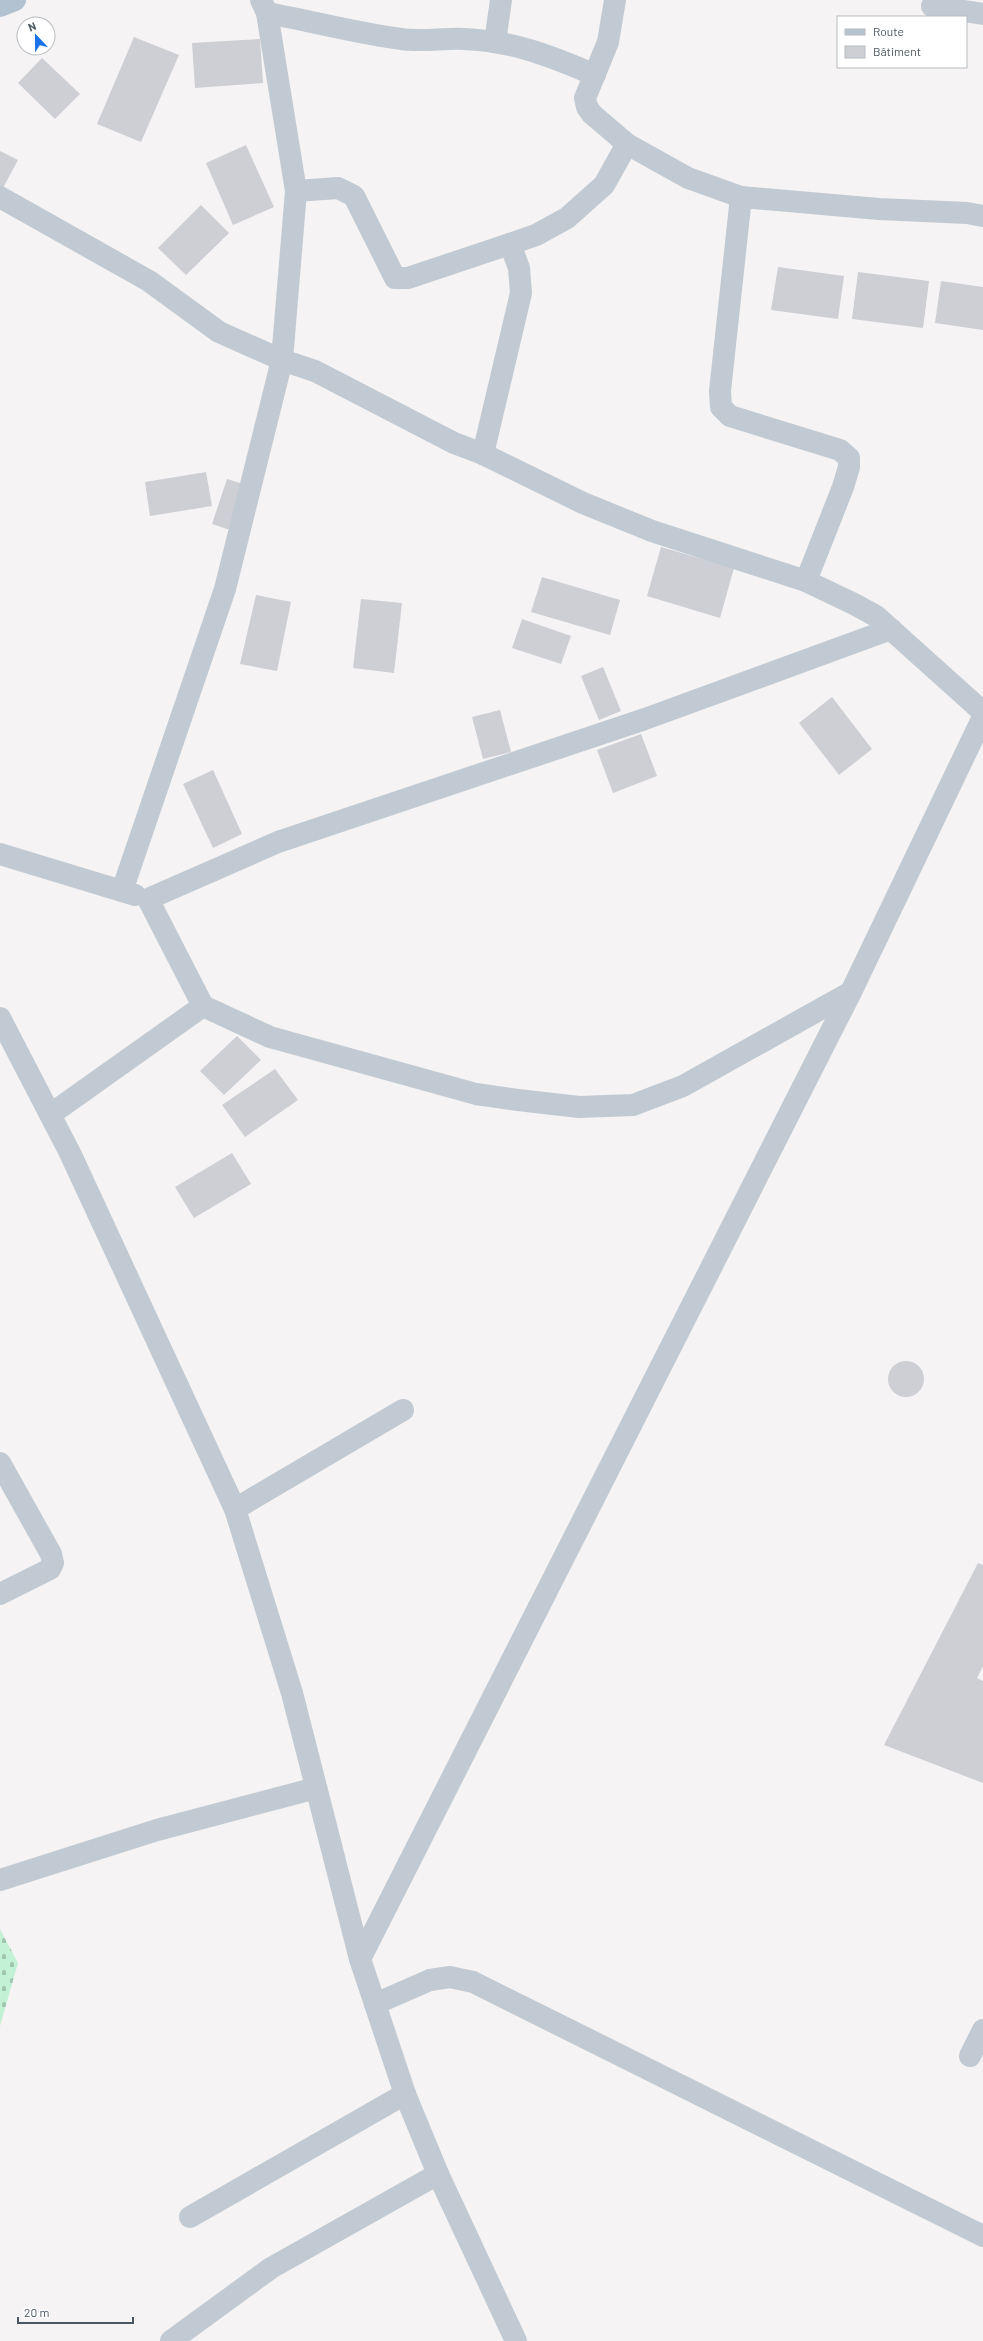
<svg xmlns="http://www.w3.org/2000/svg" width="983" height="2341" font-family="Barlow,sans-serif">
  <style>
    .cemetery { fill: url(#cemetery-stones) }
    .building { fill: #cdcfd5 }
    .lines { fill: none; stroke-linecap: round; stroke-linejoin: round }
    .minor { stroke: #c1cad2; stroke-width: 22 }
    .major { stroke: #b3c2d1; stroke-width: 22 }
  </style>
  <defs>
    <pattern id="cemetery-stones" width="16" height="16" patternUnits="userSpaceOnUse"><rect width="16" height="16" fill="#c3f1d5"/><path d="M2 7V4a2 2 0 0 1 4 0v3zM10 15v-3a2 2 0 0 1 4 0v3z" fill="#a0c6b0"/></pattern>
  </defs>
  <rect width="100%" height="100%" fill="#f5f3f3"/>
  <!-- cemetery -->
  <path class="cemetery" d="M0,1929L18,1963L0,2026Z"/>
  <!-- building -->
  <g class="building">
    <path d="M134,37L179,55L141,142L97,124Z"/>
    <path d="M260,39L263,83L195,88L192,43Z"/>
    <path d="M42,58L80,94L55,119L18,83Z"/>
    <path d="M246,145L274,207L233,225L206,163Z"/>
    <path d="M0,151L18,160L3,188L0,186Z"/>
    <path d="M201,205L229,233L186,275L158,248Z"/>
    <path d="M778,267L844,276L838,319L771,310Z"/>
    <path d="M858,272L929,281L923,328L852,319Z"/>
    <path d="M941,281L983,287V330L935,323Z"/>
    <path d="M206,472L212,506L150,516L145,482Z"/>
    <path d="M227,479L247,485L233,531L212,524Z"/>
    <path d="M661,547L734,568L720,618L647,596Z"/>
    <path d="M542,577L620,600L610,635L531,612Z"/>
    <path d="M256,595L291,602L277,671L240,664Z"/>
    <path d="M361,599L402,603L394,673L353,668Z"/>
    <path d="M522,619L571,636L561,664L512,648Z"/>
    <path d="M603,667L621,711L599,720L581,676Z"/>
    <path d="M832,697L872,749L839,775L799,723Z"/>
    <path d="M500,710L511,752L483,759L472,717Z"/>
    <path d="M641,734L657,776L613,793L597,750Z"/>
    <path d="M213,770L242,834L213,848L183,784Z"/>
    <path d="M237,1036L261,1060L224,1095L200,1071Z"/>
    <path d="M275,1069L298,1100L245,1137L222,1105Z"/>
    <path d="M232,1153L251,1184L194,1218L175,1187Z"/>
    <circle cx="906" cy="1379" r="18"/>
    <path d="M978,1563L983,1565V1666L977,1678L983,1681V1783L884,1745Z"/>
  </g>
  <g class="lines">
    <!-- minor -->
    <g class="minor">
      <path d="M615,0L608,42L585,98L587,107L592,114L627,144L688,178L741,197L879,209L967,213L983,216"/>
      <path d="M932,6L983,14"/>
      <path d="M267,13C311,21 356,33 401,39C422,42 443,38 464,39C513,41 551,56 595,75"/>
      <path d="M495,42L501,0"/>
      <path d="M296,191L338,188L354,196L395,278H408L510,244L519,268L521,293L483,454"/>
      <path d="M0,197L149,281L219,332L282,360L296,191L267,13L261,0"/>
      <path d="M741,197L720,391L721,407L730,416L840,450L849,458V467L843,487L806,581"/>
      <path d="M510,244L536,235L567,218L604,185L627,144"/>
      <path d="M0,854L135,895"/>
      <path d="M122,891L225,589L282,360L315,371L454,443L483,454L583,503L652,531L806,581L854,604L876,616L983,712"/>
      <path d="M851,992L683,1086L633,1105L579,1107L518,1100L476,1094L270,1037L203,1006L148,899L278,842L645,719L891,629"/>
      <path d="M0,1018L70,1153L235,1509L292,1693L360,1959L405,2094L438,2174L516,2341"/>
      <path d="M51,1114L203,1006"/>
      <path d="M0,1463L51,1554L53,1563L50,1569L0,1594"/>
      <path d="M235,1509L403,1410"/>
      <path d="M0,1880L157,1830L316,1788"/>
      <path d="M360,1959L851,992L983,717"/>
      <path d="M375,2004L430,1980L450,1977L473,1982L983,2236"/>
      <path d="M970,2056L983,2030"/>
      <path d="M190,2217L405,2094"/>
      <path d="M171,2341L271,2268L438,2174"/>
    </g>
    <!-- major -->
    <path class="major" d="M0,6L15,0"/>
  </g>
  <!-- legend -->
  <rect x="837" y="16" width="130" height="52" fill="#ffffff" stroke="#b7bbc0"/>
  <rect x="845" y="29" width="20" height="6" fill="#b3c2d1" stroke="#b7bbc0"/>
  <text x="873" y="36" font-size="12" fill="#4a5661">Route</text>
  <rect x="845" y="46" width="20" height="12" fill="#cdcfd5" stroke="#b7bbc0"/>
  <text x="873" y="56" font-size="12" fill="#4a5661">Bâtiment</text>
  <!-- north arrow -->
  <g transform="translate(36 36) rotate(338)"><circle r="19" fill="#ffffff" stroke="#b7bbc0"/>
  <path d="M0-3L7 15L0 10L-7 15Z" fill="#1a73e8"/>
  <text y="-6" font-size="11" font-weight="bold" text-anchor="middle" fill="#4a5661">N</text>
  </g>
  <!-- scale -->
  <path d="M18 2317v6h115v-6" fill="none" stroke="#4a5661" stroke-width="2"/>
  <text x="24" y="2317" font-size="12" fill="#4a5661" stroke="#ffffff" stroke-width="3" paint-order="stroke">20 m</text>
</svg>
